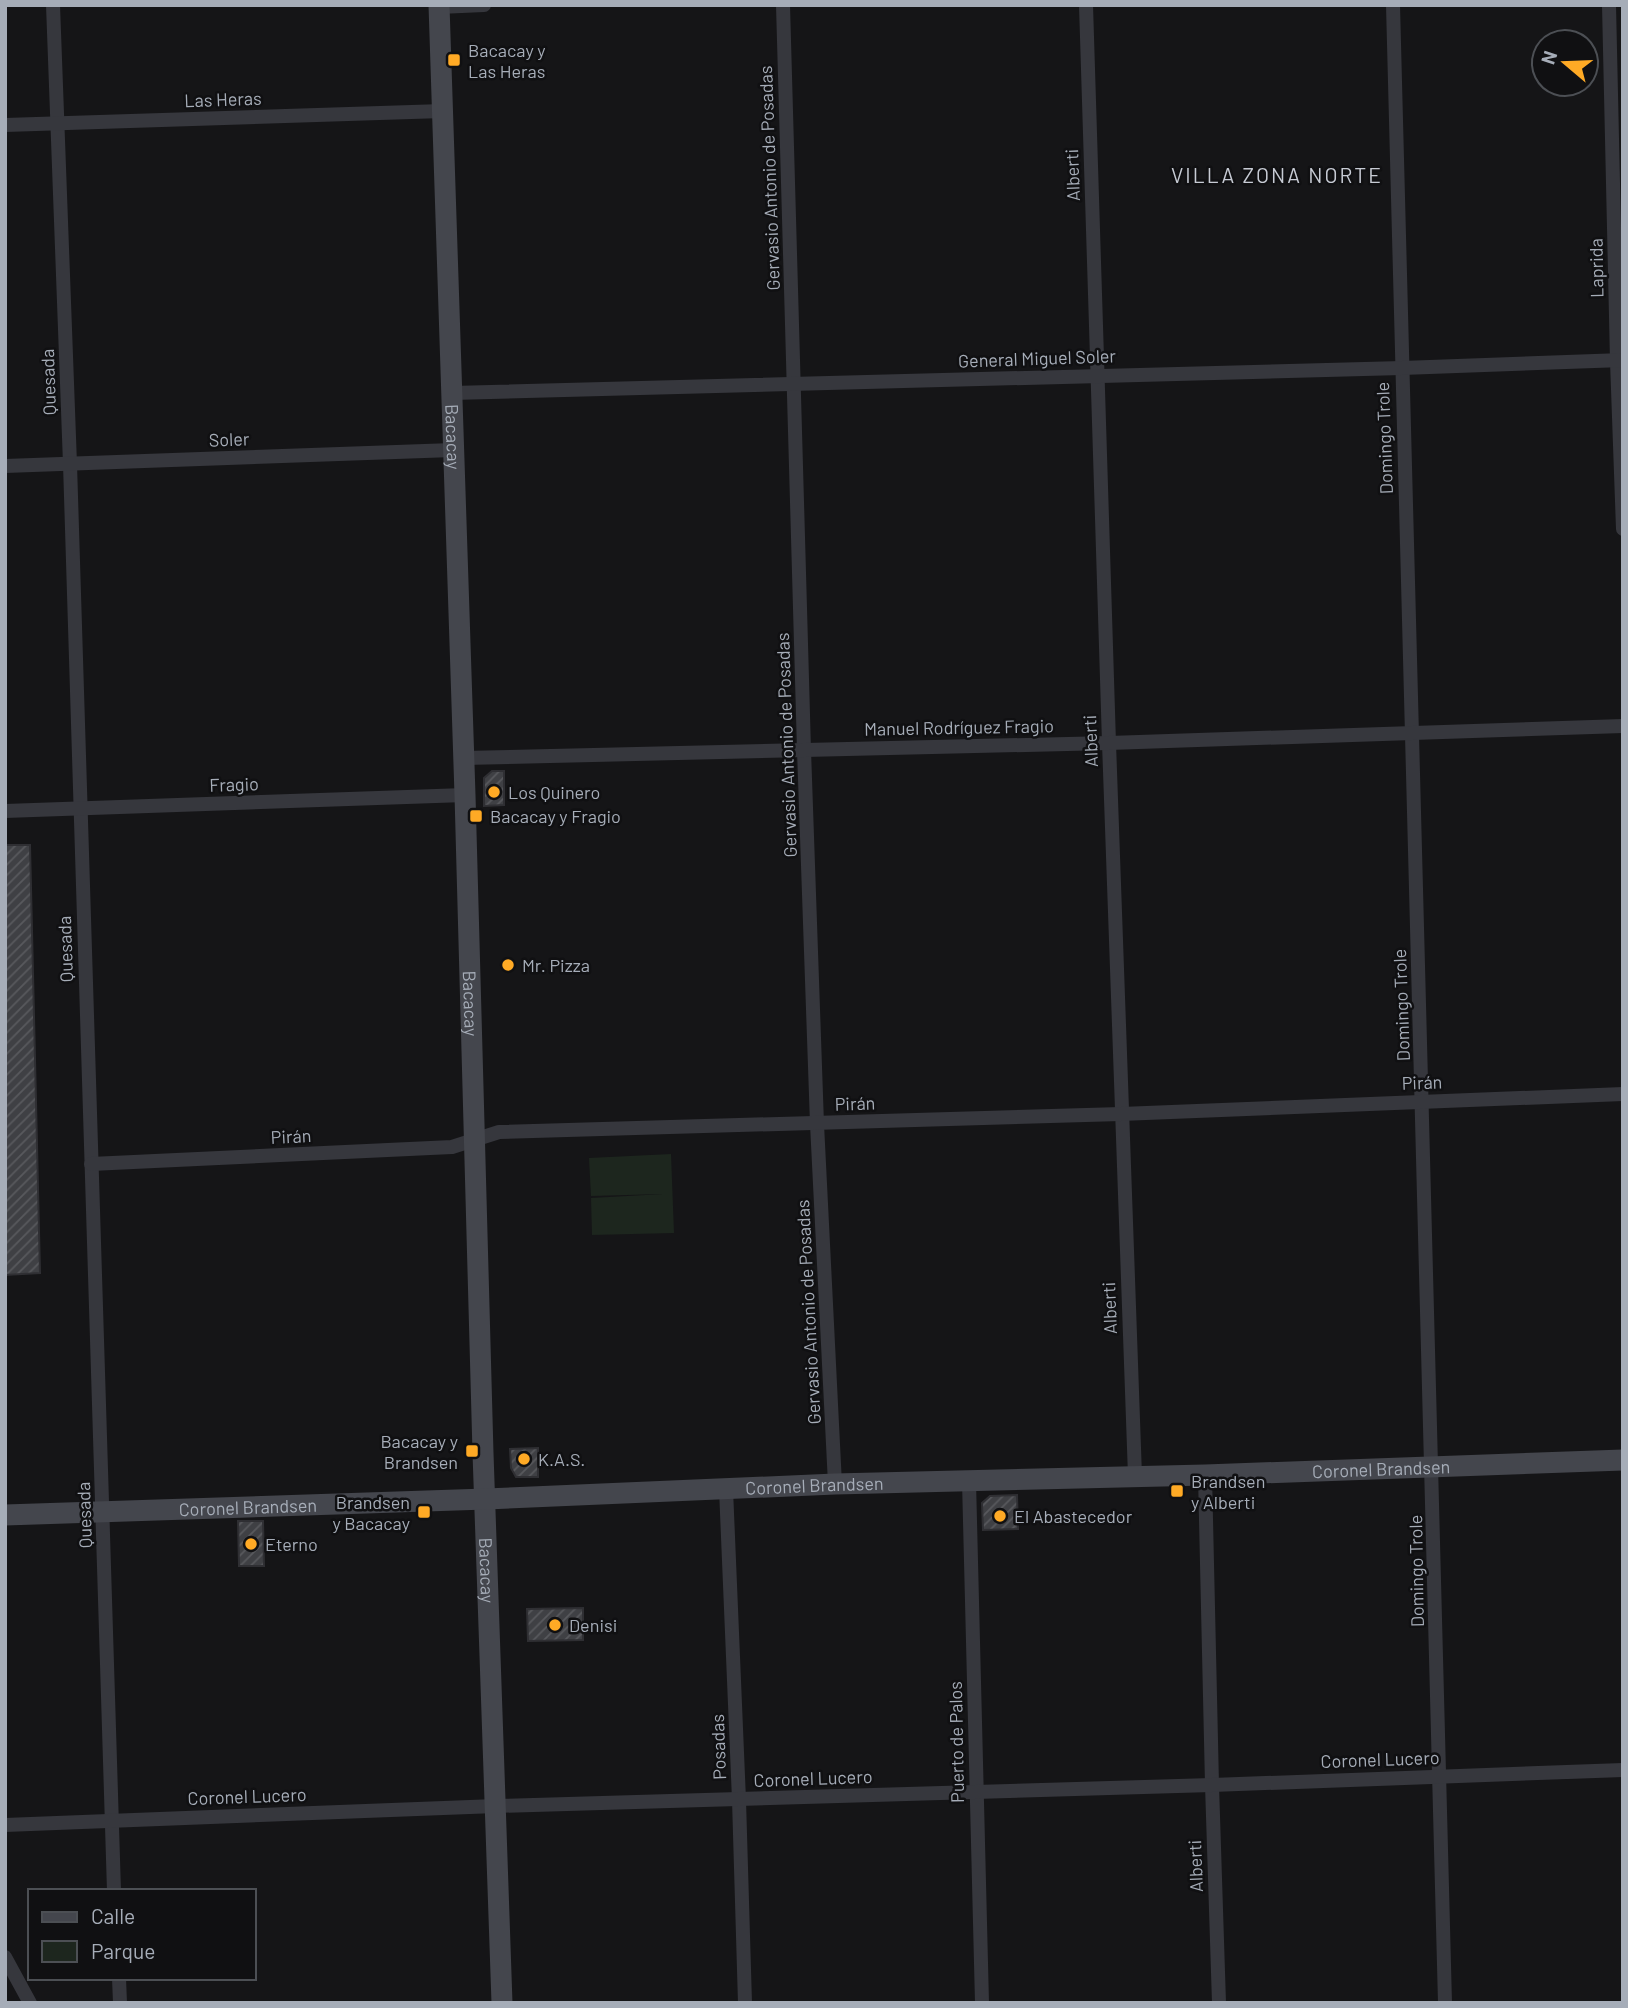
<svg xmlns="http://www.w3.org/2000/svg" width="1628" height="2008" font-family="Barlow,sans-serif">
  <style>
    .green { fill: #1d261e }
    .building { fill: url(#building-hatch); stroke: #2f2f33; stroke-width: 2 }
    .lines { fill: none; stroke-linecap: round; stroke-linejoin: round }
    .street { stroke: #36373d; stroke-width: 14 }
    .secondary { stroke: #44464d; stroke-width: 21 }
    .poi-dot { fill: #ffaa25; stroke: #101012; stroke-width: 2.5 }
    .labels { text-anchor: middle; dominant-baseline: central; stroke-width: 5; stroke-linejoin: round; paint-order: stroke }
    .poi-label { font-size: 18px; fill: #a6adb8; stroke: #101012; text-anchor: start }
    .street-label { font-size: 18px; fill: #a6adb8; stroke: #101012 }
    .quarter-label { font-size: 21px; letter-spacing: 2px; fill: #c7cbd4; stroke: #101012 }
  </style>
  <defs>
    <pattern id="building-hatch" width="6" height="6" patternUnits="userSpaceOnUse" patternTransform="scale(1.75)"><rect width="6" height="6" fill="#3f4044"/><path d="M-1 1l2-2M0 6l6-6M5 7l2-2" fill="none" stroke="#58595d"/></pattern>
  </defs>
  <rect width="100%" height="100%" fill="#151517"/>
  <!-- green -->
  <path class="green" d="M671,1154L674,1233L592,1235L591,1198L663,1194L591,1196L589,1158Z"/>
  <!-- building -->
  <g class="building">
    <path d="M492,771H504V805L484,806V778Z"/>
    <path d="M5,845H30L40,1273L5,1275Z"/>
    <path d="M538,1448V1477H516L511,1468L510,1449Z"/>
    <path d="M1017,1495L1018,1529L983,1530L982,1503L990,1496Z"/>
    <path d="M238,1521H263L264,1566H239Z"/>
    <path d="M583,1608V1640L528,1641L527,1609Z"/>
  </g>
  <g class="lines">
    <!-- street -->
    <g class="street">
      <path d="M53,5L70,464L114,1891"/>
      <path d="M783,5L804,750L817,1124L835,1484"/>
      <path d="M1086,5L1109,743L1135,1476"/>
      <path d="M1393,5L1445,2003"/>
      <path d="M1609,5L1617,361L1623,529"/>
      <path d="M439,7L484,5"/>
      <path d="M5,125L443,111"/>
      <path d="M452,393L1402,368L1623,360"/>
      <path d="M5,466L453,450"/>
      <path d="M463,758L1109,743L1623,726"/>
      <path d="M5,811L465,795"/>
      <path d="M91,1164L452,1147L499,1132L1121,1114L1623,1094"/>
      <path d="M1205,1475L1212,1785L1219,2003"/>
      <path d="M969,1481L982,2003"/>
      <path d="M726,1489L739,1800L745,2003"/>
      <path d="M5,1825L496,1806L1212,1785L1623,1770"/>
      <path d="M5,1957L30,2003"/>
      <path d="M119,1978L120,2003"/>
    </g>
    <!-- secondary -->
    <g class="secondary">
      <path id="s1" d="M439,5L465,795L483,1453L502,2003"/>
      <path id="s2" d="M5,1515L486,1499L835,1484L1205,1475L1623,1460"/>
    </g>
  </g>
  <!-- markers -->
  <g class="poi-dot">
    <rect x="447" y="53" width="14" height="14" rx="3.5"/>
    <circle cx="494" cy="792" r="7"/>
    <rect x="469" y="809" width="14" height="14" rx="3.5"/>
    <circle cx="508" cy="965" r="7"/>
    <rect x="465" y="1444" width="14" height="14" rx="3.5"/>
    <circle cx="524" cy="1459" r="7"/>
    <rect x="1170" y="1484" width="14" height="14" rx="3.5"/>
    <rect x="417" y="1505" width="14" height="14" rx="3.5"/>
    <circle cx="1000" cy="1516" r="7"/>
    <circle cx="251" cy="1544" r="7"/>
    <circle cx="555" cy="1625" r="7"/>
  </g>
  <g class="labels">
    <!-- poi labels -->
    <g class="poi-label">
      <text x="468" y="50">Bacacay y<tspan x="468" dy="21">Las Heras</tspan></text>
      <text x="508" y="792">Los Quinero</text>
      <text x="490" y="816">Bacacay y Fragio</text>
      <text x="522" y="965">Mr. Pizza</text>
      <text x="458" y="1441" text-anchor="end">Bacacay y<tspan x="458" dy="21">Brandsen</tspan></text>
      <text x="538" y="1459">K.A.S.</text>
      <text x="1191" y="1481">Brandsen<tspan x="1191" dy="21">y Alberti</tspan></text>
      <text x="410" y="1502" text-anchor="end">Brandsen<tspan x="410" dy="21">y Bacacay</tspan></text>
      <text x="1014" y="1516">El Abastecedor</text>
      <text x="265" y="1544">Eterno</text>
      <text x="569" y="1625">Denisi</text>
    </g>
    <!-- street labels -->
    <g class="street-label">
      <text transform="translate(223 99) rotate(-2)">Las Heras</text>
      <text transform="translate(1072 175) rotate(-92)">Alberti</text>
      <text transform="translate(769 178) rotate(-92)">Gervasio Antonio de Posadas</text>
      <text transform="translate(1596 268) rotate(-91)">Laprida</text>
      <text transform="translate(1037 358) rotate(-2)">General Miguel Soler</text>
      <text transform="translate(48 382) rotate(-92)">Quesada</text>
      <text stroke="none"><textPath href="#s1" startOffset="432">Bacacay</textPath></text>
      <text transform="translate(1384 438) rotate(-92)">Domingo Trole</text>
      <text transform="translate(229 439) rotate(-2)">Soler</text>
      <text transform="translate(959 727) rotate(-1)">Manuel Rodríguez Fragio</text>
      <text transform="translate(1090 741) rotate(-92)">Alberti</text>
      <text transform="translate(786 745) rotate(-92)">Gervasio Antonio de Posadas</text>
      <text transform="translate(234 784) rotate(-2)">Fragio</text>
      <text transform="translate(65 949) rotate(-92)">Quesada</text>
      <text stroke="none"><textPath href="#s1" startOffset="999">Bacacay</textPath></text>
      <text transform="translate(1401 1005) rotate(-92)">Domingo Trole</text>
      <text transform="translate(1422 1082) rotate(-2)">Pirán</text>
      <text transform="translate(855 1103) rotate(-2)">Pirán</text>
      <text transform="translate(291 1136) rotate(-3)">Pirán</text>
      <text transform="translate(1109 1308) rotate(-92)">Alberti</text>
      <text transform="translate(808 1312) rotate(-93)">Gervasio Antonio de Posadas</text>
      <text stroke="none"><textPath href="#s2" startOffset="1377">Coronel Brandsen</textPath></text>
      <text stroke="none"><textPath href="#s2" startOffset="810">Coronel Brandsen</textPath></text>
      <text stroke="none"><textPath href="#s2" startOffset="243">Coronel Brandsen</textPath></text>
      <text transform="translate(84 1515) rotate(-92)">Quesada</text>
      <text stroke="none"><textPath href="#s1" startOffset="1566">Bacacay</textPath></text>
      <text transform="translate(1416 1571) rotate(-91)">Domingo Trole</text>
      <text transform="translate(956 1742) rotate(-91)">Puerto de Palos</text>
      <text transform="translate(718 1747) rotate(-92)">Posadas</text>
      <text transform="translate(1380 1759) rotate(-2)">Coronel Lucero</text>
      <text transform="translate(813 1778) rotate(-2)">Coronel Lucero</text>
      <text transform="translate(247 1796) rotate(-2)">Coronel Lucero</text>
      <text transform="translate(1195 1866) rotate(-92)">Alberti</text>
    </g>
    <!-- quarter labels -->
    <g class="quarter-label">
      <text x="1277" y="174">VILLA ZONA NORTE</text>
    </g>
  </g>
  <!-- border -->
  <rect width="1628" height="2008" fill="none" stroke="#a6adb8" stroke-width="14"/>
  <!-- legend -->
  <rect x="28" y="1889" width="228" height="91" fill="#101012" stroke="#4c4f54" stroke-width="2"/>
  <rect x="42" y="1912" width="35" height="10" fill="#44464d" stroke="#4c4f54" stroke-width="2"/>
  <text x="91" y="1924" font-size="21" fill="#a6adb8">Calle</text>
  <rect x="42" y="1941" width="35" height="21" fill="#1d261e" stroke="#4c4f54" stroke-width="2"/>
  <text x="91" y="1959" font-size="21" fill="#a6adb8">Parque</text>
  <!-- north arrow -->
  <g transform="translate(1565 63) rotate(289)"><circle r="33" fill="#101012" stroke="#4c4f54" stroke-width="2"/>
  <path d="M0-5L12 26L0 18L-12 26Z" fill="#ffaa25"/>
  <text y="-10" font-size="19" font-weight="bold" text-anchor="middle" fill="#a6adb8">N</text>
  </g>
</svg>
